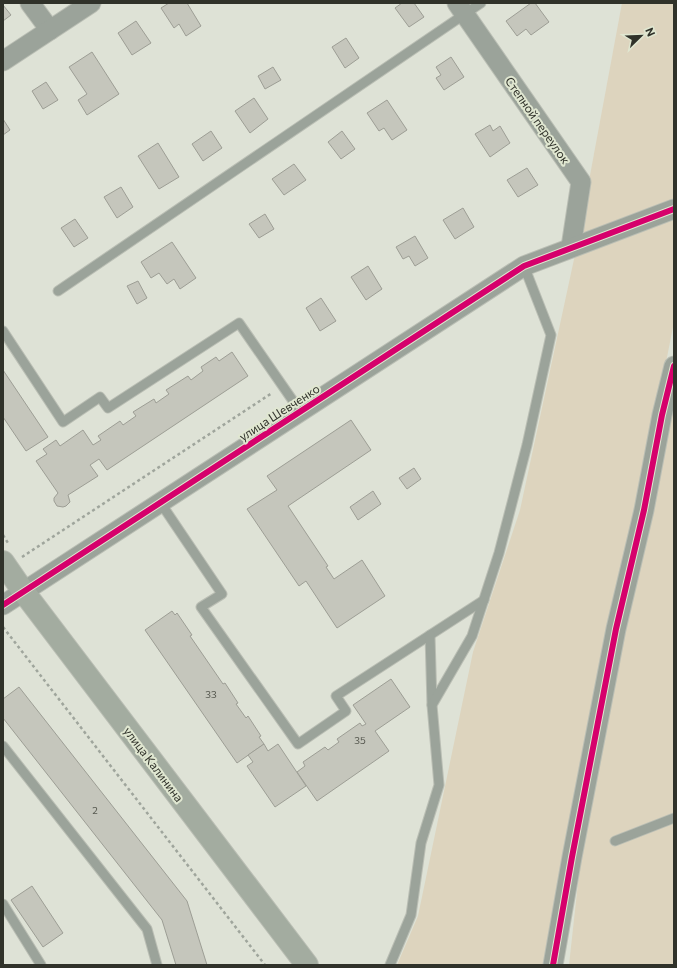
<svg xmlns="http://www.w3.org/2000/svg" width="677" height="968" font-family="Commissioner,sans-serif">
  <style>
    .green { fill: #ddd4be }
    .building { fill: #c5c6bc; stroke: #9d9e95 }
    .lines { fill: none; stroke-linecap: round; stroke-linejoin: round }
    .service-casing { stroke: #babeb4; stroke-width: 11 }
    .minor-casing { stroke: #babeb4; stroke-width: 21 }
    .secondary-casing { stroke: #babeb4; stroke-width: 24 }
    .path { stroke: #9fa59c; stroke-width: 2.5; stroke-dasharray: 3 3; stroke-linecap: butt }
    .service { stroke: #9ba39a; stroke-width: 9 }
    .minor { stroke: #9ba39a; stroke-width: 19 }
    .secondary { stroke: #a3aca0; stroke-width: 22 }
    .cycleway-casing { stroke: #e0e7d1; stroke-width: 8 }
    .cycleway { stroke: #d6006c; stroke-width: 6 }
    .labels { text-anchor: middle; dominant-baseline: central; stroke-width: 4; stroke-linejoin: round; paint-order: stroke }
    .number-label { font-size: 10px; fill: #55574e }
    .street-label { font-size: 12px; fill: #30322a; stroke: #e0e7d1 }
  </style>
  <rect width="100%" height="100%" fill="#dee2d6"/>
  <!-- green -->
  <g class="green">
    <path d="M622,3H674V203L578,240Z"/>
    <path d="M674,213V322L546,965H397L418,916L473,652L520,510L576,250Z"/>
    <path d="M674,362V965H569L582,847Z"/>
  </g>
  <!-- building -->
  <g class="building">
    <path d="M169,3H187L201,26L186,36L179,24L174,28L161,8Z"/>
    <path d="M402,3H414L424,17L409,27L395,8Z"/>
    <path d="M531,3H535L549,22L531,35L526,29L517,36L506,21Z"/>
    <path d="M3,5L11,15L3,21Z"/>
    <path d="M136,21L151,43L132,55L118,33Z"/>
    <path d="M346,38L359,58L345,68L332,47Z"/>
    <path d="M92,52L119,94L87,115L78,100L87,94L69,67Z"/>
    <path d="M451,57L464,77L444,90L436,78L441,75L436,67Z"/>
    <path d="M273,67L281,80L265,89L258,76Z"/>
    <path d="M46,82L58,100L43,109L32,91Z"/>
    <path d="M254,98L268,119L250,133L235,111Z"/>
    <path d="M387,100L407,130L392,140L384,128L379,131L367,113Z"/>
    <path d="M3,119L10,130L3,135Z"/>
    <path d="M490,125L493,131L500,126L510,143L490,157L475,134Z"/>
    <path d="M211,131L222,148L203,161L192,144Z"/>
    <path d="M342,131L355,149L341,159L328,142Z"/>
    <path d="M158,143L179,177L159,189L138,156Z"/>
    <path d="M294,164L306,180L284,195L272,179Z"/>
    <path d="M527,168L538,185L518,197L507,180Z"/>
    <path d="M121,187L133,207L117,218L104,197Z"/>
    <path d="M463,208L474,227L455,239L443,220Z"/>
    <path d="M265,214L274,229L259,238L249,224Z"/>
    <path d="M75,219L88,238L74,247L61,228Z"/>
    <path d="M415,236L428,258L415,266L409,256L403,259L396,247Z"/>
    <path d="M172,242L196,278L180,289L174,279L167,284L159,273L151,278L141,262Z"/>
    <path d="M368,266L382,289L366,300L351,277Z"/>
    <path d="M138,281L147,298L137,304L127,286Z"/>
    <path d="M321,298L336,321L320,331L306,308Z"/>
    <path d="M232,352L248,376L107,470L99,459L90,465L98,476L68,495L70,502L66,506L63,507L57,506L54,501V498L58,493L36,461L47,454L43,449L56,440L60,446L83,430L93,445L101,440L98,436L120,421L123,425L136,416L133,412L154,399L156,403L169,394L166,390L188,376L191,380L203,371L201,367L216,357L219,361Z"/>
    <path d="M3,370L48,437L26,451L3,417Z"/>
    <path d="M351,420L371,450L288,506L328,566L326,567L334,579L362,560L385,596L337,628L306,581L299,586L247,509L277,490L267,476Z"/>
    <path d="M414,468L421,479L407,489L399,478Z"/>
    <path d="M373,491L381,504L358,520L350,507Z"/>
    <path d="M172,611L175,615L177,613L192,635L190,636L223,684L225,683L238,703L236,704L246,718L248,716L261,736L259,737L264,744L237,763L145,630Z"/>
    <path d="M391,679L410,707L375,731L389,751L317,801L297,772L305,766L303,762L325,747L328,750L339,742L337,739L360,723L362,726L366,724L353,705Z"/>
    <path d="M19,687L187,901L207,965H176L162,920L3,718V699Z"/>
    <path d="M264,744L268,751L278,744L306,786L275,807L247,766L253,762L248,755Z"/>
    <path d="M32,886L63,933L43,947L11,900Z"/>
  </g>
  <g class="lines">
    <!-- service casing -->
    <g class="service-casing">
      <g id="service">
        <path d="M58,291L481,3"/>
        <path d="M3,331L63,422L100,397L108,408L239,323L300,411"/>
        <path d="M160,502L222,594L201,607L298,744L346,711L336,696L484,600"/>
        <path d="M430,635L432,705"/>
        <path d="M3,746L147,929L157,965"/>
        <path d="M615,841L674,818"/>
        <path d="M3,904L41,965"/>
        <path d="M390,965L411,915L421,843L439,785L432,705L472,636L499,553L527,445L551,335L524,266"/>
      </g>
    </g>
    <!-- minor casing -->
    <g class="minor-casing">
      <g id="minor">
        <path d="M30,3L50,30"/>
        <path d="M457,3L581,182L571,247"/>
        <path d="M3,61L91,3"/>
        <path d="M3,605L524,266L674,209"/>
        <path d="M553,965L572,857L616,629L644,510L662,415L674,366"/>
      </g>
    </g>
    <!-- secondary casing -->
    <g class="secondary-casing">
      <path id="secondary" d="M3,562L23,591L307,965"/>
    </g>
    <!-- path -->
    <g class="path">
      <path d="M3,535L8,543"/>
      <path d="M22,557L272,393"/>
      <path d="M3,627L265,965"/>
    </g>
    <!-- service -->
    <use href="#service" class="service"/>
    <!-- minor -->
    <use href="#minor" class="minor"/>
    <!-- secondary -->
    <use href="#secondary" class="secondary"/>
    <!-- cycleway casing -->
    <g class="cycleway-casing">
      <g id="cycleway">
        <path d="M3,605L524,266L674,209"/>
        <path d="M553,965L572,857L616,629L644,510L662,415L674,366"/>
      </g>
    </g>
    <!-- cycleway -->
    <use href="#cycleway" class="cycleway"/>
  </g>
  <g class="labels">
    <!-- number labels -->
    <g class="number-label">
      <text x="211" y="694">33</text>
      <text x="360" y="740">35</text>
      <text x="95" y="810">2</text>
    </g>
    <!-- street labels -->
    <g class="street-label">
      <text transform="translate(538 120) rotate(55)">Степной переулок</text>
      <text transform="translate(279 412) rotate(-33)">улица Шевченко</text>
      <text transform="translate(154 764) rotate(53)">улица Калинина</text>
    </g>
  </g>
  <!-- border -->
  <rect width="677" height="968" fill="none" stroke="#30322a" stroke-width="8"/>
  <!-- north arrow -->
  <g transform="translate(641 36) rotate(67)" stroke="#e0e7d1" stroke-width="3" paint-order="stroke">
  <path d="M0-3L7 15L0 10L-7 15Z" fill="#30322a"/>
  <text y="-6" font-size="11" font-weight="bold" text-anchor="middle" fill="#30322a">N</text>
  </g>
</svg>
